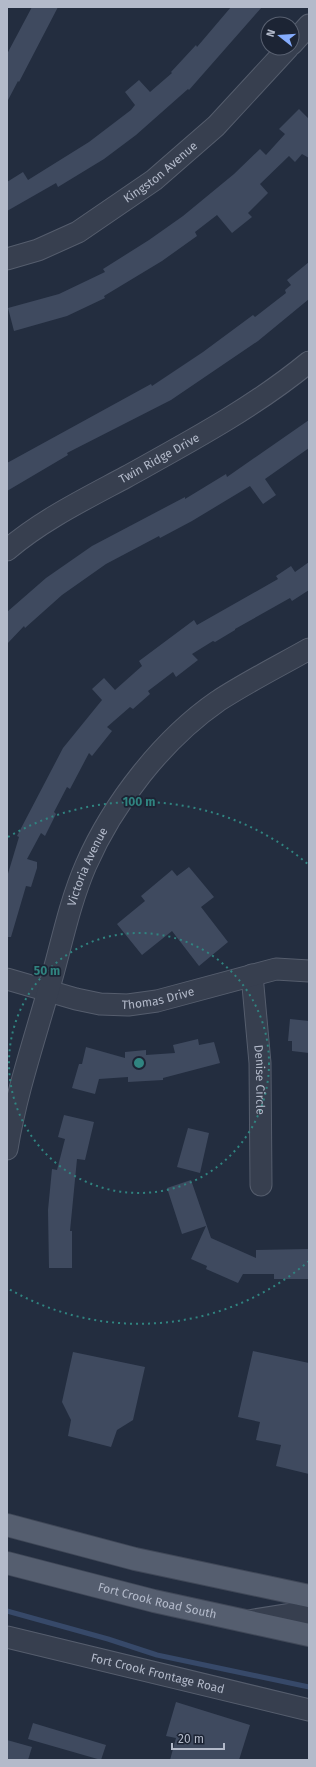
<svg xmlns="http://www.w3.org/2000/svg" width="316" height="1767" font-family="'Fira Sans',sans-serif">
  <style>
    .lines { fill: none; stroke-linecap: round; stroke-linejoin: round }
    .stream { stroke: #374969; stroke-width: 5 }
    .building { fill: #3f4a5f }
    .street-casing { stroke: #555d6d; stroke-width: 23 }
    .primary-casing { stroke: #404858; stroke-width: 24 }
    .street { stroke: #373f4f; stroke-width: 21 }
    .primary { stroke: #555e6f; stroke-width: 22 }
    .ring { fill: none; stroke: #308480; stroke-width: 2; stroke-dasharray: 2 4 }
    .labels { text-anchor: middle; dominant-baseline: central; stroke-width: 3.5; stroke-linejoin: round; paint-order: stroke }
    .street-label { font-size: 12px; fill: #b3baca; stroke: #1c2434 }
    .centre { fill: #308480; stroke: #1c2434; stroke-width: 2 }
    .ring-label { font-size: 12px; text-anchor: middle; font-weight: bold; fill: #308480; stroke: #1c2434; stroke-width: 3.5; stroke-linejoin: round; paint-order: stroke }
  </style>
  <rect width="100%" height="100%" fill="#232d3f"/>
  <g class="lines">
    <!-- stream -->
    <path class="stream" d="M7,1611L108,1639L157,1655L309,1687"/>
  </g>
  <!-- building -->
  <g class="building">
    <path d="M32,7H58L19,82L18,81L7,102V54Z"/>
    <path d="M231,7H262L189,90L188,89L136,135L104,159L58,187L56,183L7,211V182L23,172L28,180L89,142L131,110L135,105L125,92L139,80L150,92L172,73L171,72L196,45L197,47Z"/>
    <path d="M299,109L309,119V158L302,154L295,162L289,156L260,184L268,193L248,213L252,217L232,233L217,215L195,232L197,236L162,261L104,296L105,298L67,316L14,331L8,308L59,294L105,272L103,269L149,240L183,216L234,174L260,149L266,155L285,134L279,129Z"/>
    <path d="M309,262V299L258,341L171,400L67,453L68,455L7,491V463L151,384L152,386L203,352L253,315L255,317L286,293L285,290L291,285L287,280Z"/>
    <path d="M309,420V448L265,479L276,495L263,504L250,486L192,521L160,538L159,536L106,564L62,595L25,628L24,626L7,644V612L46,578L92,546L185,497V499L226,474L227,477Z"/>
    <path d="M309,562V590L292,601L290,598L235,629V630L215,642L213,641L192,654L198,660L176,677L173,672L148,691L150,694L133,709L130,707L107,727L112,731L92,756L89,753L70,789L67,787L54,812L56,814L45,836L41,833L27,859L37,862V868L31,887L26,886L11,937H7V877L19,837L17,836L63,748L102,700L92,689L104,678L115,690L142,666L139,661L194,620L197,625L278,579L276,576L291,566L295,572Z"/>
    <path d="M189,867L214,897L201,907L228,942L199,966L172,931L142,955L117,924L145,901L141,896L172,870L177,876Z"/>
    <path d="M290,1019L309,1021V1053L292,1051V1041H288Z"/>
    <path d="M198,1039L199,1045L214,1042L220,1063L163,1078V1080L128,1082V1077L99,1079L95,1094L72,1088L79,1064H82L86,1047L125,1058V1052L146,1050V1055L175,1053L173,1045Z"/>
    <path d="M64,1115L94,1122L85,1160L77,1159L70,1231H72V1268H49L48,1210L52,1169L57,1170L65,1139L58,1137Z"/>
    <path d="M188,1128L209,1133L200,1173L177,1167Z"/>
    <path d="M191,1180L211,1238L256,1258V1250L309,1249V1279H274V1274H243L238,1283L206,1269L207,1266L191,1259L206,1226L182,1234L167,1188Z"/>
    <path d="M253,1351L309,1363V1474L276,1466L281,1445L256,1440L260,1422L238,1417Z"/>
    <path d="M73,1352L145,1367L133,1420L117,1430L111,1447L68,1436L71,1420L62,1402Z"/>
    <path d="M176,1702L250,1725L239,1760H170L176,1738L166,1736Z"/>
    <path d="M33,1723L106,1745L101,1760L28,1739Z"/>
    <path d="M7,1740L32,1747L28,1760H7Z"/>
  </g>
  <g class="lines">
    <!-- street casing -->
    <g class="street-casing">
      <g id="street">
        <path d="M292,44L309,25"/>
        <path id="s1" d="M7,259L38,250L78,232L154,180L216,126L288,48"/>
        <path id="s2" d="M7,550C42,520 85,499 126,477C189,442 253,408 309,362"/>
        <path id="s3" d="M252,975L260,1063L261,1185"/>
        <path id="s4" d="M7,979L76,999L100,1004L128,1005L157,1001L276,969L309,971"/>
        <path id="s5" d="M7,1149C16,1094 34,1041 49,988C61,947 69,904 86,865C113,803 163,739 218,701C247,682 279,666 309,649"/>
        <path d="M248,1621L291,1614L309,1616"/>
        <path id="s6" d="M7,1637L309,1710"/>
      </g>
    </g>
    <!-- primary casing -->
    <g class="primary-casing">
      <g id="primary">
        <path d="M7,1525L135,1559L309,1596"/>
        <path id="s7" d="M7,1563L154,1601L309,1635"/>
      </g>
    </g>
    <!-- street -->
    <use href="#street" class="street"/>
    <!-- primary -->
    <use href="#primary" class="primary"/>
  </g>
  <!-- distance rings -->
  <g class="ring">
    <circle cx="139" cy="1063" r="130"/>
    <path d="M309 1261A261 261 0 0 1 9 1289M8 837A261 261 0 0 1 309 865"/>
  </g>
  <g class="labels">
    <!-- street labels -->
    <g class="street-label">
      <text stroke="none"><textPath href="#s1" startOffset="178">Kingston Avenue</textPath></text>
      <text stroke="none"><textPath href="#s2" startOffset="178">Twin Ridge Drive</textPath></text>
      <text stroke="none"><textPath href="#s5" startOffset="294">Victoria Avenue</textPath></text>
      <text stroke="none"><textPath href="#s4" startOffset="155">Thomas Drive</textPath></text>
      <text stroke="none"><textPath href="#s3" startOffset="105">Denise Circle</textPath></text>
      <text stroke="none"><textPath href="#s7" startOffset="155">Fort Crook Road South</textPath></text>
      <text stroke="none"><textPath href="#s6" startOffset="155">Fort Crook Frontage Road</textPath></text>
    </g>
  </g>
  <circle cx="139" cy="1063" r="6" class="centre"/>
  <g class="ring-label">
    <text x="139" y="806">100 m</text>
    <text x="47" y="975">50 m</text>
  </g>
  <!-- border -->
  <rect width="316" height="1767" fill="none" stroke="#b3baca" stroke-width="16"/>
  <!-- north arrow -->
  <g transform="translate(280 36) rotate(287)"><circle r="19" fill="#1c2434" stroke="#586070"/>
  <path d="M0-3L7 15L0 10L-7 15Z" fill="#85acfd"/>
  <text y="-6" font-size="11" font-weight="bold" text-anchor="middle" fill="#b3baca">N</text>
  </g>
  <!-- scale -->
  <path d="M172 1743v6h52v-6" fill="none" stroke="#b3baca" stroke-width="2"/>
  <text x="178" y="1743" font-size="12" fill="#b3baca" stroke="#1c2434" stroke-width="3" paint-order="stroke">20 m</text>
</svg>
